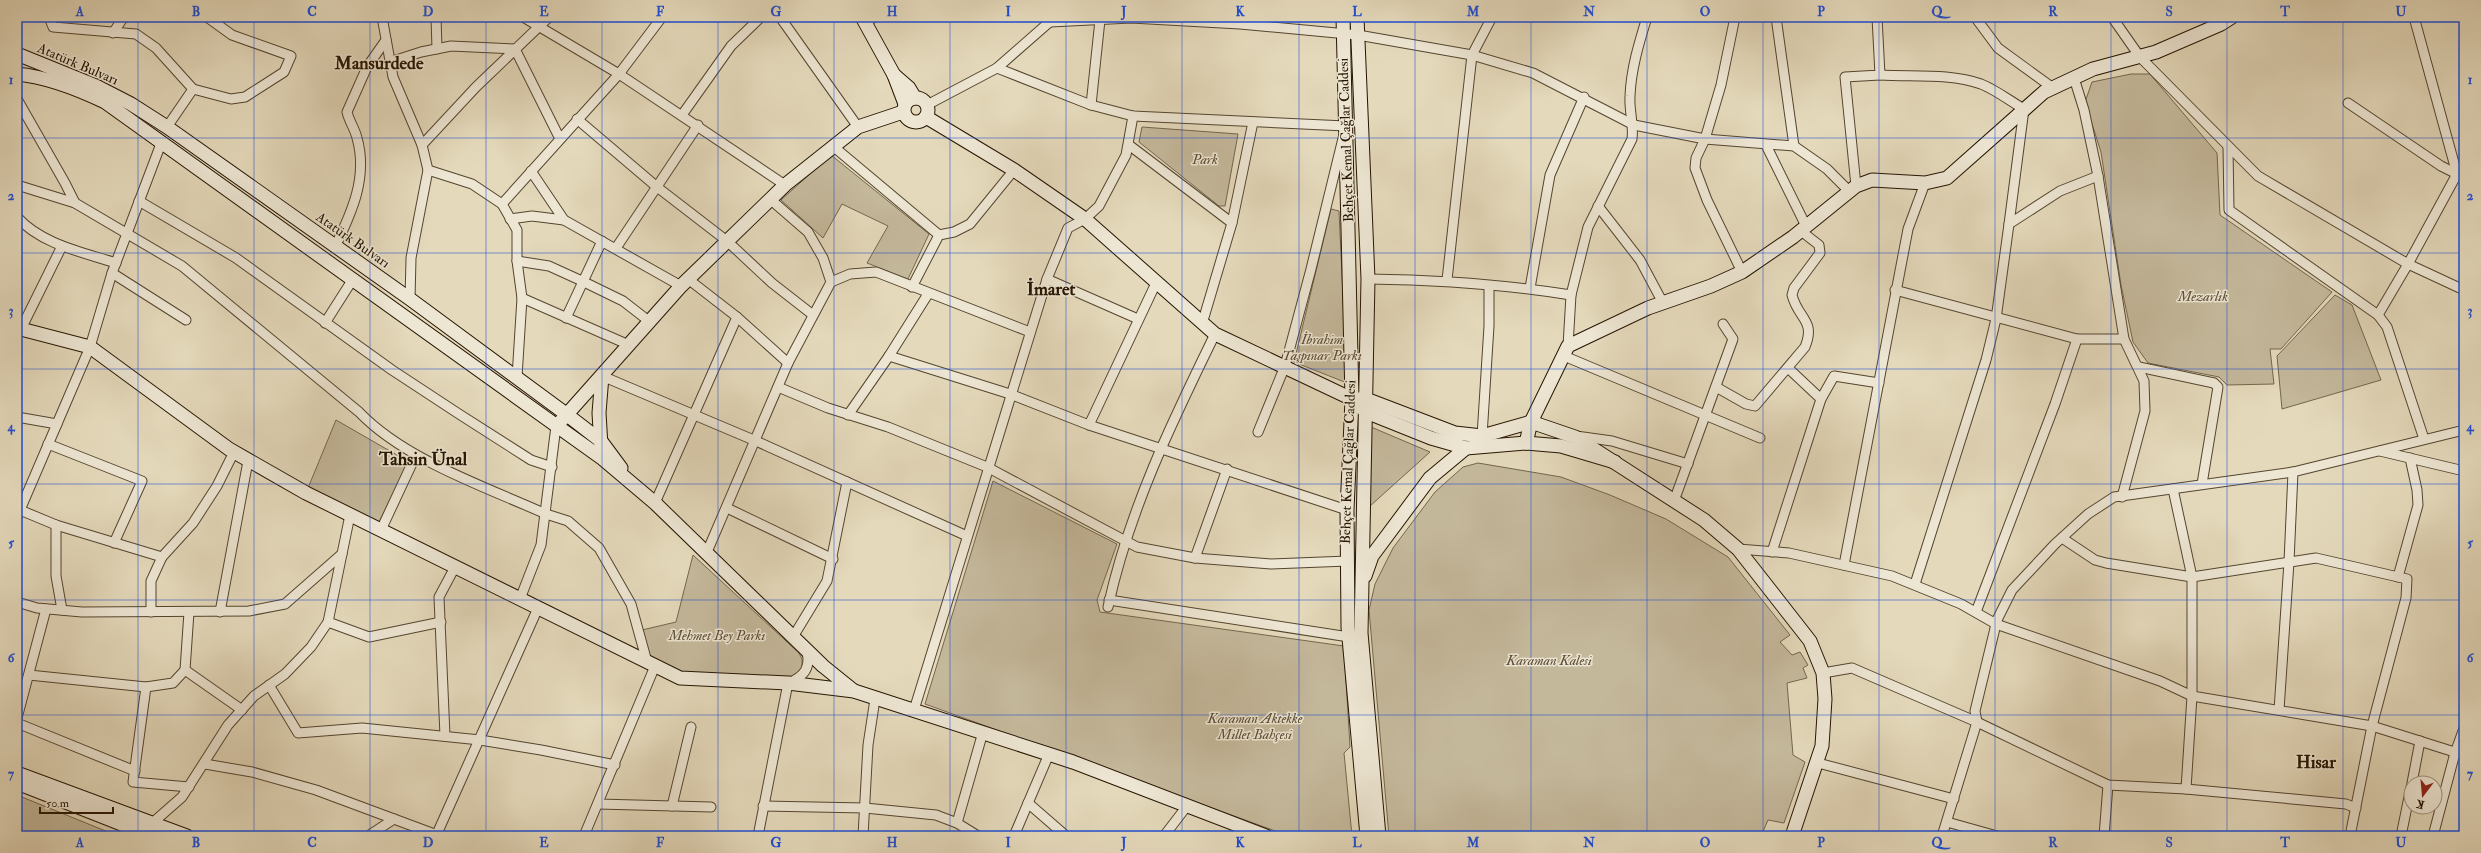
<svg xmlns="http://www.w3.org/2000/svg" width="2481" height="853" font-family="'IM FELL Double Pica',serif">
  <style>
    .green { fill: #c4b89b; stroke: #74664e }
    .lines { fill: none; stroke-linecap: round; stroke-linejoin: round }
    .street-casing { stroke: #55452f; stroke-width: 11 }
    .secondary-casing { stroke: #251400; stroke-width: 15 }
    .street { stroke: #ede6d3; stroke-width: 9 }
    .secondary { stroke: #ede6d3; stroke-width: 13 }
    .grid { fill: none; stroke: #1d4ed8; stroke-width: 1; stroke-opacity: 0.55 }
    .labels { text-anchor: middle; dominant-baseline: central; stroke-width: 3; stroke-linejoin: round; paint-order: stroke }
    .street-label { font-size: 14px; fill: #251400; stroke: #ede6d3 }
    .park-label { font-size: 14px; font-style: italic; fill: #5d4d36; stroke: #ede6d3 }
    .district-label { font-size: 18px; font-weight: bold; fill: #251400; stroke: #ede6d3 }
    .neatline { fill: none; stroke: #1d4ed8; stroke-width: 1.5 }
    .grid-label { font-size: 13px; text-anchor: middle; font-weight: bold; fill: #1d4ed8 }
  </style>
  <rect width="100%" height="100%" fill="#e4d9bb"/>
  <filter id="stains"><feTurbulence type="fractalNoise" baseFrequency=".005" numOctaves="4"/><feColorMatrix values="0 0 0 0 .2 0 0 0 0 .09 0 0 0 0 .02 0 0 0 .5 -.17"/></filter>
  <radialGradient id="worn" r=".72"><stop offset=".6" stop-color="#630" stop-opacity="0"/><stop offset="1" stop-color="#630" stop-opacity=".3"/></radialGradient>
  <!-- green -->
  <g class="green">
    <path d="M2131,74H2150L2217,153L2220,215L2332,292L2281,349H2270L2274,384L2227,385L2219,377L2148,363L2133,342L2121,285L2101,152L2085,102L2092,82Z"/>
    <path d="M1142,127L1238,134L1225,206H1219L1139,142Z"/>
    <path d="M831,155L929,234L908,279L867,263L888,226L842,204L823,238L781,200Z"/>
    <path d="M1331,209L1339,211L1347,383L1294,362Z"/>
    <path d="M2335,295L2352,305L2381,380L2282,409L2277,356Z"/>
    <path d="M336,420L409,462L379,522L308,488Z"/>
    <path d="M1371,427L1430,452L1370,506Z"/>
    <path d="M1478,463L1561,477L1610,495L1666,519L1728,557L1790,635L1780,642L1792,655L1800,652L1808,665L1803,668L1807,678L1787,683L1793,755L1805,762L1784,823L1768,820L1761,836H1389L1369,610L1375,584L1393,548L1435,492L1463,467Z"/>
    <path d="M993,481L1117,544L1097,600L1100,612L1344,646L1350,747L1344,753L1352,836H1289L925,704Z"/>
    <path d="M693,555L799,653L802,659V670L792,679L680,675L650,660L642,630L676,622Z"/>
    <path d="M17,795L118,836H17Z"/>
  </g>
  <g class="lines">
    <!-- street casing -->
    <g class="street-casing">
      <g id="street">
        <path d="M49,17L53,27L136,34L156,48L193,89L167,127"/>
        <path d="M382,17L393,77L422,145L428,170L411,258L410,299"/>
        <path d="M436,17L437,49"/>
        <path d="M523,17L619,74L785,185"/>
        <path d="M780,17L858,127"/>
        <path d="M1046,17L1050,22L1131,18L1240,24L1358,35L1472,55L1533,73L1634,125L1705,139L1794,146L1827,169L1848,190"/>
        <path d="M1735,17L1721,85L1705,139L1696,158L1695,168L1707,200L1742,272"/>
        <path d="M1776,17L1794,146"/>
        <path d="M1975,17L1998,48L2053,88"/>
        <path d="M2112,17L2140,57L2258,176L2408,264L2464,290"/>
        <path d="M2213,17L2221,24"/>
        <path d="M2414,17L2457,174"/>
        <path d="M865,24L874,17"/>
        <path d="M113,33L123,18L126,17"/>
        <path d="M390,62L421,52L451,46L515,49L560,139"/>
        <path d="M997,68L1091,105L1133,116L1346,126L1311,269L1285,366L1258,432"/>
        <path d="M1880,75C1913,77 1950,73 1981,84C1996,90 2010,101 2024,109L2009,224"/>
        <path d="M2074,78L2084,110L2098,176L2124,339L2144,381L2145,411L2122,497"/>
        <path d="M193,89L231,99L245,97L284,72L291,56L232,35L207,17"/>
        <path d="M17,99L65,183L75,203"/>
        <path d="M2348,103L2441,166L2457,174"/>
        <path d="M927,105L997,68L1054,18"/>
        <path d="M1091,105L1100,20"/>
        <path d="M682,115L731,46L761,17"/>
        <path d="M577,119L657,187L727,241L772,283L813,315"/>
        <path d="M422,145L476,87L549,17"/>
        <path d="M1129,145L1232,223"/>
        <path d="M1766,145L1806,226"/>
        <path d="M834,147L939,235"/>
        <path d="M2228,147L2229,210L2378,315"/>
        <path d="M428,170L472,184L502,204L517,230V261L522,298L517,377"/>
        <path d="M531,171L564,220L681,286"/>
        <path d="M17,185L75,203L182,266L359,412C405,460 486,487 546,514L568,521L599,548L631,604L647,662"/>
        <path d="M1856,186L1845,77L1880,75L1877,17"/>
        <path d="M770,199L808,232L823,258L831,282"/>
        <path d="M139,201L236,258L392,370L459,414L531,460L552,467"/>
        <path d="M502,204L619,74L662,17"/>
        <path d="M1598,206L1640,260L1663,303"/>
        <path d="M17,217C41,244 82,252 116,263"/>
        <path d="M510,219L532,216L564,220"/>
        <path d="M335,247C352,212 368,177 357,138C355,129 349,121 347,112L367,67L386,40"/>
        <path d="M616,248L698,125"/>
        <path d="M517,261L549,266L582,281L623,301L650,322"/>
        <path d="M112,273L186,320"/>
        <path d="M688,279L737,317L788,363"/>
        <path d="M1047,279L1138,319"/>
        <path d="M1368,279C1436,280 1504,284 1571,295"/>
        <path d="M1447,280L1472,55L1492,17"/>
        <path d="M912,287L939,235L954,232L970,224L1014,170"/>
        <path d="M1530,288L1550,175L1584,97"/>
        <path d="M1895,290L2077,339H2124"/>
        <path d="M522,298L629,345"/>
        <path d="M566,318L602,241"/>
        <path d="M325,323L353,279"/>
        <path d="M1202,324L1232,223L1253,122"/>
        <path d="M21,329L62,246"/>
        <path d="M1568,346L1571,295L1588,227L1632,139C1634,124 1629,111 1630,96C1631,69 1639,43 1647,17"/>
        <path d="M889,356L1010,394L1089,425L1347,510"/>
        <path d="M1564,356L1760,438"/>
        <path d="M2139,367L2214,383L2218,387L2202,484"/>
        <path d="M602,376L756,441L967,536"/>
        <path d="M778,387L828,408L888,427L987,467L1137,547L1195,558L1271,564L1348,561"/>
        <path d="M1716,387L1746,404L1755,406L1805,347C1816,320 1798,319 1792,295L1794,288L1820,253L1819,245L1801,231"/>
        <path d="M1821,399L1834,376L1879,383"/>
        <path d="M848,415L889,356L928,294"/>
        <path d="M17,417L57,424"/>
        <path d="M1089,425L1156,283"/>
        <path d="M1482,436L1489,326V286"/>
        <path d="M1576,436L1612,441L1688,464"/>
        <path d="M2424,439L2387,327L2378,315L2408,264L2457,174L2464,172"/>
        <path d="M48,444L142,481L114,543"/>
        <path d="M2380,451L2464,471"/>
        <path d="M1674,501L1733,339L1723,324"/>
        <path d="M655,503L737,317"/>
        <path d="M727,508L833,559"/>
        <path d="M20,510L56,525L162,557"/>
        <path d="M17,517L90,347L112,273L162,141"/>
        <path d="M56,525V576L62,610"/>
        <path d="M381,530L416,455"/>
        <path d="M2062,538L2095,560L2106,563L2192,577L2173,489"/>
        <path d="M1738,549L1789,553L1892,576L1961,604L1996,624L2160,681L2192,696L2372,726L2464,755"/>
        <path d="M707,552L788,363L831,282L850,274L876,272L1030,332"/>
        <path d="M1772,552L1821,399L1788,368"/>
        <path d="M1195,558L1227,469"/>
        <path d="M1844,565L1908,229L1925,183"/>
        <path d="M2398,577L2418,505L2417,490L2410,458"/>
        <path d="M1915,584L1986,360L1996,319L2009,224L2060,191L2098,176"/>
        <path d="M520,599L541,545L556,426"/>
        <path d="M1109,600L1349,637"/>
        <path d="M17,602L37,608L82,612L249,611L285,604L342,554"/>
        <path d="M1108,607C1129,510 1172,422 1215,334"/>
        <path d="M151,612V581L162,557L193,523L217,486L234,452"/>
        <path d="M189,612L185,670L242,710"/>
        <path d="M220,612L248,461"/>
        <path d="M1976,612L2055,404L2077,339"/>
        <path d="M328,622L369,637L441,622"/>
        <path d="M793,637L827,581L847,482"/>
        <path d="M1823,673L1852,668L1977,722L2108,785L2186,789L2346,804L2356,808"/>
        <path d="M29,675L146,687L173,683L185,670"/>
        <path d="M269,685L298,733L362,728L480,740L541,750L615,765"/>
        <path d="M146,687L133,782L189,787"/>
        <path d="M914,710L1047,279L1068,228L1085,219L1099,206L1126,155L1133,116"/>
        <path d="M2279,710L2289,562L2293,472"/>
        <path d="M17,718L46,609"/>
        <path d="M17,723L135,771"/>
        <path d="M445,736L439,597L455,567"/>
        <path d="M1818,763L1954,799"/>
        <path d="M205,764L252,772L316,790L437,835"/>
        <path d="M2412,783L2420,741"/>
        <path d="M2186,789L2192,696V577L2316,558L2407,579L2406,598L2372,726L2350,836"/>
        <path d="M1028,803L1066,836"/>
        <path d="M598,804L711,807"/>
        <path d="M672,806L691,727"/>
        <path d="M763,806L865,808L936,815L957,823L978,836"/>
        <path d="M1947,822L1997,836"/>
        <path d="M957,823L983,732"/>
        <path d="M149,826L182,797L228,725L254,696L285,674L311,647L328,622L350,515"/>
        <path d="M368,836L394,819"/>
        <path d="M436,836L538,608"/>
        <path d="M584,836L655,666"/>
        <path d="M758,836L788,683C804,677 812,667 806,649"/>
        <path d="M863,836L868,745L875,699"/>
        <path d="M1014,836L1049,754"/>
        <path d="M1164,836L1187,806"/>
        <path d="M1942,836L1977,722L1975,711L1997,620L2012,590L2055,544L2088,514L2114,497L2293,472L2464,430"/>
        <path d="M2104,836L2108,785"/>
        <path d="M2401,836L2411,787"/>
        <path d="M2433,836L2455,753L2464,728"/>
      </g>
    </g>
    <!-- secondary casing -->
    <g class="secondary-casing">
      <g id="secondary">
        <path d="M862,17L894,75"/>
        <path d="M1343,17L1352,399L1347,510L1348,627L1367,836"/>
        <path d="M1357,17L1368,279L1361,633L1379,836"/>
        <path d="M17,54L96,86L131,104L167,127L410,299L566,414L601,441L621,468"/>
        <path d="M17,74C48,77 78,89 105,102L603,459L655,503L823,666L854,691"/>
        <circle cx="916" cy="110" r="12"/>
        <path d="M905,104L894,75L909,88L915,98"/>
        <path d="M926,117L1014,170L1085,219L1215,334L1352,399L1366,412L1431,438L1466,448L1526,443L1561,446L1615,462"/>
        <path d="M17,328L90,347L229,449L306,493L680,678L788,683L854,691L1073,762L1266,836"/>
        <path d="M1358,399H1366L1455,433L1482,436L1531,422L1575,437L1704,520L1738,549L1810,641L1823,673L1825,699L1822,746L1792,836"/>
        <path d="M561,421L681,286L785,185L858,127L903,112"/>
        <path d="M1526,443L1531,422L1568,346L1648,308L1711,286L1742,272L1793,237L1856,186L1872,180L1925,183L1947,178L2044,92L2093,69L2156,52L2221,24L2232,17"/>
        <path d="M601,446L599,413L602,376"/>
        <path d="M1365,576L1372,556L1430,478L1466,448"/>
        <path d="M17,773L187,836"/>
        <path d="M17,783L152,836"/>
      </g>
    </g>
    <!-- street -->
    <use href="#street" class="street"/>
    <!-- secondary -->
    <use href="#secondary" class="secondary"/>
  </g>
  <!-- grid -->
  <path class="grid" d="M138,17V836M254,17V836M370,17V836M486,17V836M602,17V836M718,17V836M834,17V836M950,17V836M1066,17V836M1182,17V836M1299,17V836M1415,17V836M1531,17V836M1647,17V836M1763,17V836M1879,17V836M1995,17V836M2111,17V836M2227,17V836M2343,17V836M17,138H2464M17,253H2464M17,369H2464M17,484H2464M17,600H2464M17,715H2464"/>
  <g class="labels">
    <!-- street labels -->
    <g class="street-label">
      <text transform="translate(78 64) rotate(23)">Atatürk Bulvarı</text>
      <text transform="translate(1346 140) rotate(-92)">Behçet Kemal Çağlar Caddesi</text>
      <text transform="translate(353 240) rotate(35)">Atatürk Bulvarı</text>
      <text transform="translate(1348 462) rotate(-88)">Behçet Kemal Çağlar Caddesi</text>
    </g>
    <!-- park labels -->
    <g class="park-label">
      <text x="1205" y="159">Park</text>
      <text x="2203" y="296">Mezarlık</text>
      <text x="1322" y="339">İbrahim<tspan x="1322" dy="16">Taşpınar Parkı</tspan></text>
      <text x="717" y="635">Mehmet Bey Parkı</text>
      <text x="1549" y="660">Karaman Kalesi</text>
      <text x="1255" y="718">Karaman Aktekke<tspan x="1255" dy="16">Millet Bahçesi</tspan></text>
    </g>
    <!-- district labels -->
    <g class="district-label">
      <text x="379" y="63">Mansurdede</text>
      <text x="1051" y="289">İmaret</text>
      <text x="423" y="459">Tahsin Ünal</text>
      <text x="2316" y="762">Hisar</text>
    </g>
  </g>
  <!-- margin -->
  <rect width="2481" height="853" fill="none" stroke="#e4d9bb" stroke-width="44"/>
  <!-- north arrow -->
  <g transform="translate(2423 795) rotate(196)"><circle r="19" fill="#ede6d3" stroke="#9d927f"/>
  <path d="M0-3L7 15L0 10L-7 15Z" fill="#8f2418"/>
  <text y="-6" font-size="11" font-weight="bold" text-anchor="middle" fill="#251400">K</text>
  </g>
  <!-- scale -->
  <path d="M40 807v6h73v-6" fill="none" stroke="#251400" stroke-width="2"/>
  <text x="46" y="807" font-size="12" fill="#251400" stroke="#ede6d3" stroke-width="3" paint-order="stroke">50 m</text>
  <rect x="22" y="22" width="2437" height="809" class="neatline"/>
  <g class="grid-label">
    <text x="80" y="16">A</text>
    <text x="196" y="16">B</text>
    <text x="312" y="16">C</text>
    <text x="428" y="16">D</text>
    <text x="544" y="16">E</text>
    <text x="660" y="16">F</text>
    <text x="776" y="16">G</text>
    <text x="892" y="16">H</text>
    <text x="1008" y="16">I</text>
    <text x="1124" y="16">J</text>
    <text x="1240" y="16">K</text>
    <text x="1357" y="16">L</text>
    <text x="1473" y="16">M</text>
    <text x="1589" y="16">N</text>
    <text x="1705" y="16">O</text>
    <text x="1821" y="16">P</text>
    <text x="1937" y="16">Q</text>
    <text x="2053" y="16">R</text>
    <text x="2169" y="16">S</text>
    <text x="2285" y="16">T</text>
    <text x="2401" y="16">U</text>
    <text x="11" y="84">1</text>
    <text x="2470" y="84">1</text>
    <text x="11" y="200">2</text>
    <text x="2470" y="200">2</text>
    <text x="11" y="315">3</text>
    <text x="2470" y="315">3</text>
    <text x="11" y="431">4</text>
    <text x="2470" y="431">4</text>
    <text x="11" y="547">5</text>
    <text x="2470" y="547">5</text>
    <text x="11" y="662">6</text>
    <text x="2470" y="662">6</text>
    <text x="11" y="778">7</text>
    <text x="2470" y="778">7</text>
    <text x="80" y="847">A</text>
    <text x="196" y="847">B</text>
    <text x="312" y="847">C</text>
    <text x="428" y="847">D</text>
    <text x="544" y="847">E</text>
    <text x="660" y="847">F</text>
    <text x="776" y="847">G</text>
    <text x="892" y="847">H</text>
    <text x="1008" y="847">I</text>
    <text x="1124" y="847">J</text>
    <text x="1240" y="847">K</text>
    <text x="1357" y="847">L</text>
    <text x="1473" y="847">M</text>
    <text x="1589" y="847">N</text>
    <text x="1705" y="847">O</text>
    <text x="1821" y="847">P</text>
    <text x="1937" y="847">Q</text>
    <text x="2053" y="847">R</text>
    <text x="2169" y="847">S</text>
    <text x="2285" y="847">T</text>
    <text x="2401" y="847">U</text>
  </g>
  <rect width="100%" height="100%" filter="url(#stains)"/>
  <rect width="100%" height="100%" fill="url(#worn)"/>
</svg>
